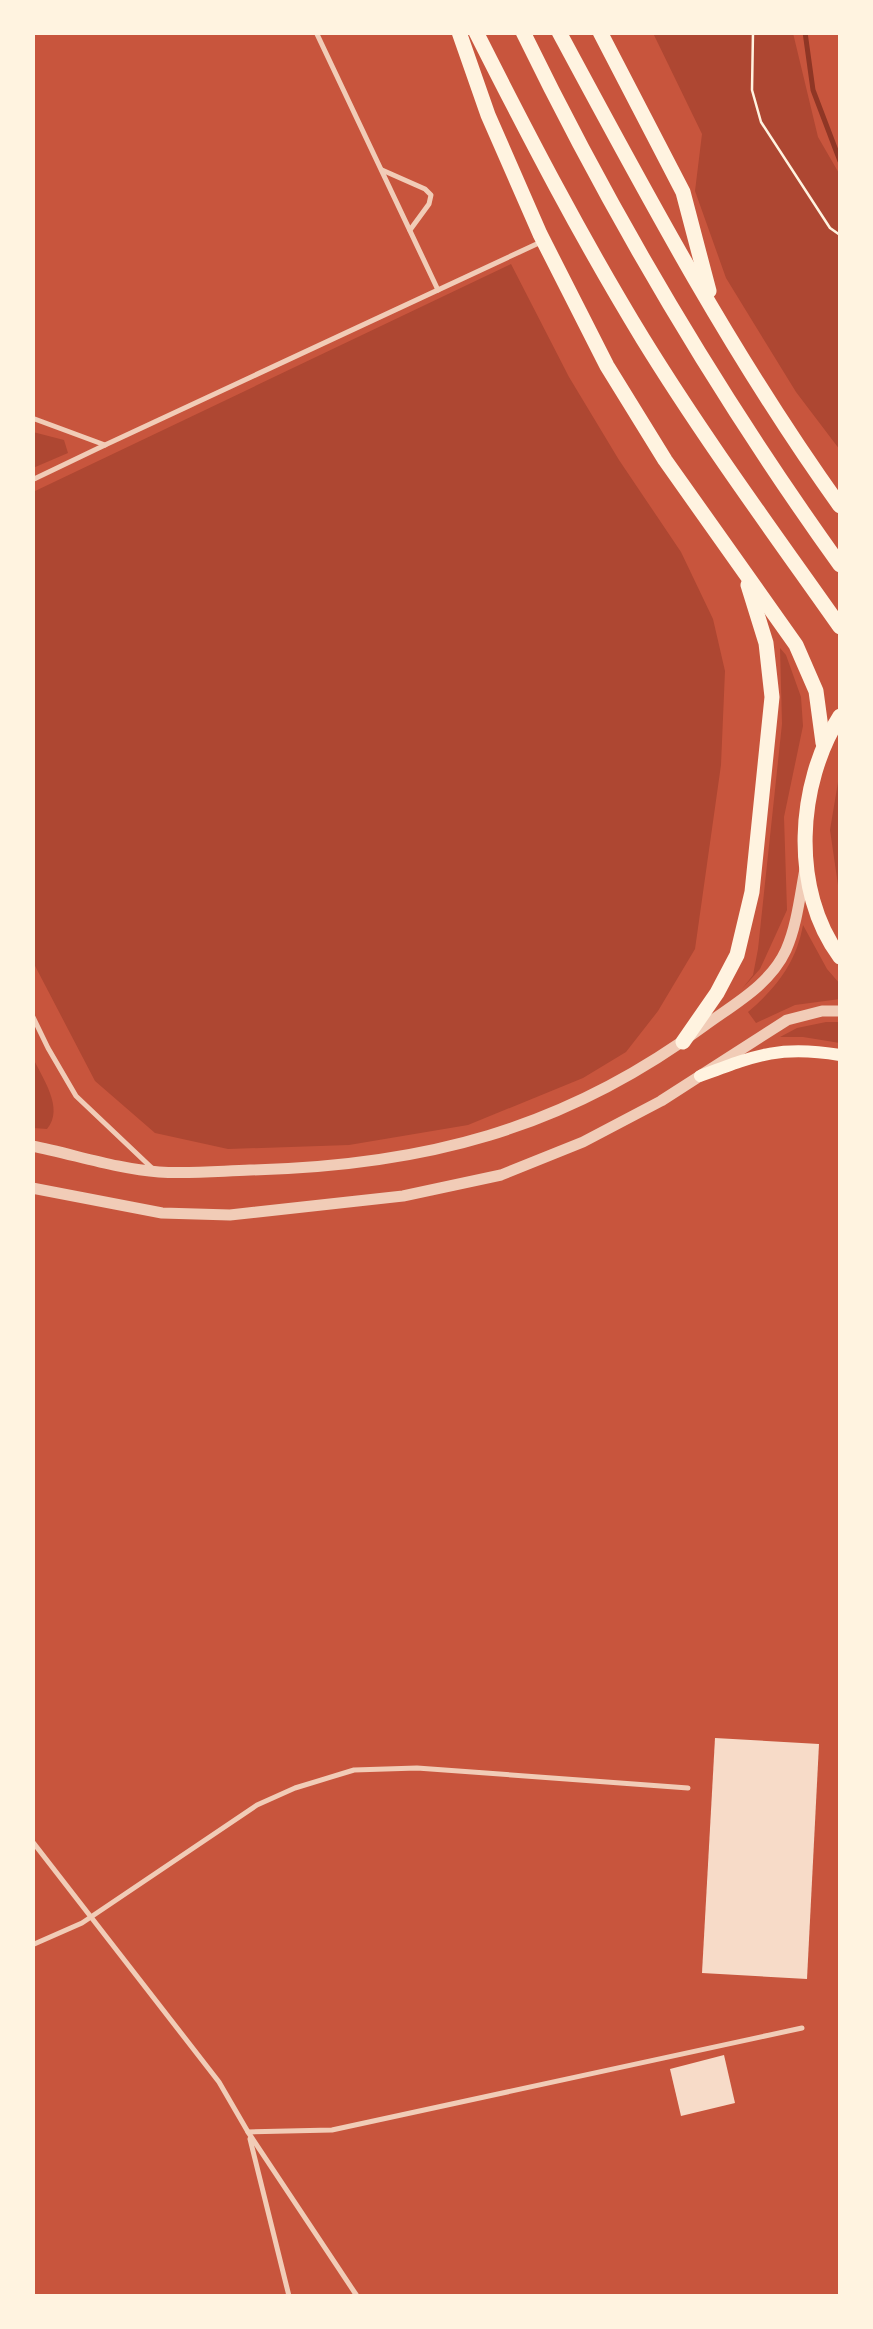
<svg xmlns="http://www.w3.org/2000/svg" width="873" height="2329" font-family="'Space Grotesk',sans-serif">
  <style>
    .green { fill: #ae4732 }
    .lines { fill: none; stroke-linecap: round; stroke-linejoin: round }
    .stream { stroke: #8f3625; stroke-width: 5 }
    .building { fill: #f7dbc8 }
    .path { stroke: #fff3e0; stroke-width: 2.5 }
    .service { stroke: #f1ccb7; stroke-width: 5 }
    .tertiary { stroke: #f1ccb7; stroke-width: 11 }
    .secondary { stroke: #fff3e0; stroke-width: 12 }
    .trunk { stroke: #fff3e0; stroke-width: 15 }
  </style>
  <rect width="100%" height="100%" fill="#c8553d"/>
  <!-- green -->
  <g class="green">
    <path d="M653,33H793L818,137L840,175V450L796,392L726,278L695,191L702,134Z"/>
    <path d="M511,264L569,377L619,460L681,552L713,619L725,671L721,765L695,949L658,1011L626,1052L583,1078L468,1125L349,1145L228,1149L155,1133L95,1081L33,962V492Z"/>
    <path d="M33,432L64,440L68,453L33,468Z"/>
    <path d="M780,648L786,655L801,697L803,726L784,817L787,910L760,969L742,989L753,975L758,949L782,724Z"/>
    <path d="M840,770V899L830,830Z"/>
    <path d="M803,925L827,969L840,984V999L795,1005L756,1023L748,1012C777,987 796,963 803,925Z"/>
    <path d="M826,1022H840V1043L803,1037H780L797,1028Z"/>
    <path d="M32,1056C42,1078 65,1108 47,1129L33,1128Z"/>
  </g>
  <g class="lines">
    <!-- stream -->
    <path class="stream" d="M805,32L813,90L840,161"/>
  </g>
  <!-- building -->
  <g class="building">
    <path d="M715,1738L819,1744L807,1979L702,1973Z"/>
    <path d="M724,2055L735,2103L681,2116L670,2069Z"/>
  </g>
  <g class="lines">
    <!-- path -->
    <path class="path" d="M753,32L752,90L761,122L830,228L840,235"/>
    <!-- service -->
    <g class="service">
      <path d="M316,32L438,290"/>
      <path d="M382,170L425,189L431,195L429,204L410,230"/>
      <path d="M32,418L105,445L541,242"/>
      <path d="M32,480L105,445"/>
      <path d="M32,1015L48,1048L76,1096L154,1170"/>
      <path d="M32,1841L219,2082L248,2132L332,2130L802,2028"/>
      <path d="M32,1945L82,1923L257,1805L295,1788L354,1770L417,1768L688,1788"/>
      <path d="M248,2132L357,2296"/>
      <path d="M250,2139L289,2296"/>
    </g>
    <!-- tertiary -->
    <g class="tertiary">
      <path d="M32,1146C73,1154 117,1169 159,1172C189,1174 220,1171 250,1170C422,1166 563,1130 704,1026C734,1004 770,985 786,950C797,925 800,895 805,869"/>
      <path d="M32,1188L162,1213L230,1215L403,1196L501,1175L583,1142L661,1101L787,1020L822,1011H840"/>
    </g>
    <!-- secondary -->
    <path class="secondary" d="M700,1076C756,1055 780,1045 840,1055"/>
    <!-- trunk -->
    <g class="trunk">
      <path d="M459,32L488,115L540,234L607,366L665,460L796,645L816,691L823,743"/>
      <path d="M476,32C529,137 582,239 643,339C704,438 773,532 840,627"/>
      <path d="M523,32C614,219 719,396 840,565"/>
      <path d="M559,32C646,194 733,357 840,506"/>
      <path d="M600,32L683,192L709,291"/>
      <path d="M840,716C797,783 790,890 840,957"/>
      <path d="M683,1042L717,993L737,955L752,892L772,697L766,643L748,585"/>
    </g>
  </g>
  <!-- border -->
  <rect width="873" height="2329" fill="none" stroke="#fff3e0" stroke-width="70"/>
</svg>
